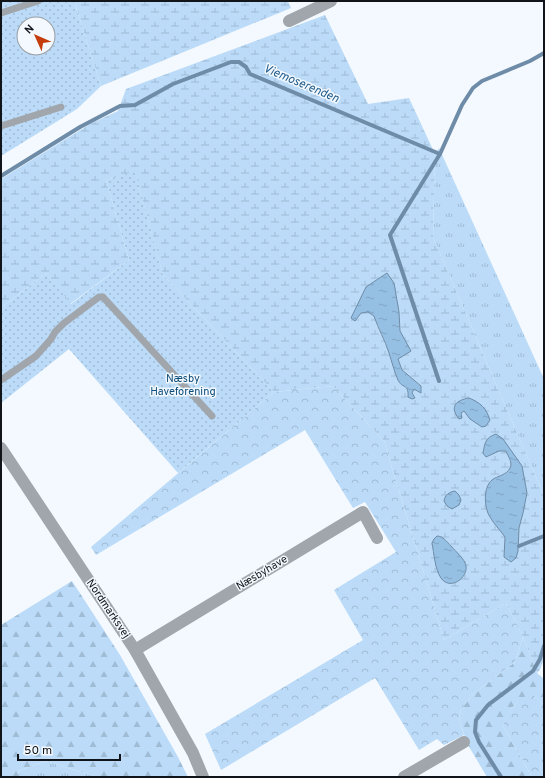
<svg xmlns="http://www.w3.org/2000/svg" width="545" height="778" font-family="Overpass,sans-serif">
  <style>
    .grass { fill: url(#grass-tufts) }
    .forest { fill: url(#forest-firs) }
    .wetland { fill: url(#wetland-marsh); fill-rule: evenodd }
    .park { fill: url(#park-crowns) }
    .garden { fill: url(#garden-dots); fill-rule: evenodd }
    .water { fill: url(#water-ripples); stroke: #6e8ca7 }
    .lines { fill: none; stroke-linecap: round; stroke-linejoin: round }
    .stream { stroke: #6e8ca7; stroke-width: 4 }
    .lane { stroke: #a0a6ab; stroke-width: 7 }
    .street { stroke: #a0a6ab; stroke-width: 12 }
    .labels { text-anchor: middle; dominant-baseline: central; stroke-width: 3; stroke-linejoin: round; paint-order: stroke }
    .park-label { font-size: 11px; fill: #0c4c7a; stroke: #f3f9fe }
    .street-label { font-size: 11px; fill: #111519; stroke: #f3f9fe }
    .water-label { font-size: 12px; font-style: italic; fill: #205b8b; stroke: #f3f9fe }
  </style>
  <defs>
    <pattern id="grass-tufts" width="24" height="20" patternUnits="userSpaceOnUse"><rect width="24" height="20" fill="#bbdbf8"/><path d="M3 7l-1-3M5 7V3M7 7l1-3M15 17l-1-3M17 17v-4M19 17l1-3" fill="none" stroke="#a0bbd4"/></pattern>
    <pattern id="forest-firs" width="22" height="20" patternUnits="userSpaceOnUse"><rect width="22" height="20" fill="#bbdbf8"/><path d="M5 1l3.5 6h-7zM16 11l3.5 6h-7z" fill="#a0bbd4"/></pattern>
    <pattern id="wetland-marsh" width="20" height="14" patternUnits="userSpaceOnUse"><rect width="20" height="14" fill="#bbdbf8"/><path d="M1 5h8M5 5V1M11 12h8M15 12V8" fill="none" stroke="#a0bbd4"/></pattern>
    <pattern id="park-crowns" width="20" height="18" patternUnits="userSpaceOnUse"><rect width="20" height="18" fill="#bbdbf8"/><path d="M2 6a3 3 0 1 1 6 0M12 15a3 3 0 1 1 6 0" fill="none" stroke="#a0bbd4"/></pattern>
    <pattern id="garden-dots" width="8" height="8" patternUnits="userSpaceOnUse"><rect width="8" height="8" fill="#bbdbf8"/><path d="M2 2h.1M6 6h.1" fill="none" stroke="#a0bbd4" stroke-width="1.8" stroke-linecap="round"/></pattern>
    <pattern id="water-ripples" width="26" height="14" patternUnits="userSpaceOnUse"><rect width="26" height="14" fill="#96bfe4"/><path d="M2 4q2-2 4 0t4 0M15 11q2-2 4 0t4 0" fill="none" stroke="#80a3c3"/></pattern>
  </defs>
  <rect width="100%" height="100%" fill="#f3f9fe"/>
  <!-- grass -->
  <g class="grass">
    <path d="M439,148L544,379V496L433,237L435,154Z"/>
    <path d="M46,761L97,777H20L18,771Z"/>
  </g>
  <!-- forest -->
  <g class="forest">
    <path d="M72,581L120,655L178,757L188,777H97L46,761L18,771L20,777H1V625Z"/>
    <path d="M523,637L537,673L544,679V705L533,695C530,696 524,697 521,699C514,703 505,718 503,726L532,777H487L468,745L459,721L461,709L473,694L515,662Z"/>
  </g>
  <!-- wetland -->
  <g class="wetland">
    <path d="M74,1H288L291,8L101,86Z"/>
    <path d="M325,15L368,104L409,98L435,154L433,237L544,496V658L540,670L537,673L523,637L506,603L444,640L384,441L333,386L274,392L163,275L135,172L106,180L129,260L70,304L46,273L1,308V179L90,124L118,111L126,89ZM394,283L399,312L400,331L398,359L402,370L421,386L414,389L412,393L415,398L409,392L407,388L399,382L389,352L377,326L374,316L368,312L361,313ZM503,439L527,493L523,513L519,528L518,551L504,557L505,537L489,516L486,489L491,481L506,473L510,468L511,463L506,451H499ZM445,540L463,560L465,574L457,582L439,575L432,543Z"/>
  </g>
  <!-- park -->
  <g class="park">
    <path d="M333,386L384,441L444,640L506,603L523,637L515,662L473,694L461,709L459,721L464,735L444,745L437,739L419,750L375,678L221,770L205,734L363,640L334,590L396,552L365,502L353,508L305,430L96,555L91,547L274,392Z"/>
    <path d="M529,695H533L544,705V777H532L503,726C505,717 513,705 520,699C523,697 526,696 529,695Z"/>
  </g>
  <!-- garden -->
  <g class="garden">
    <path d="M1,1H74L101,86L77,109L1,156ZM24,24H48V48H24Z"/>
    <path d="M135,171L163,275L274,392L178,473L69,349L1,403V308L46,273L71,304L129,260L106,180Z"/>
  </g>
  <!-- water -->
  <g class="water">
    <path d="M387,273L394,283L399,312L400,331L411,351L398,359L402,370L421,386V393L414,389L412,393L415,398L412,399L408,397C409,383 402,389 398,380C394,371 392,362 389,353C385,340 378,329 374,316L368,312L361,313L355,321L351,318L366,287Z"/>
    <path d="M469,398C481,403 486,408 490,420L486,426L482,427L470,419L464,411L461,413L462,418L459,419C449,407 456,400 469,398Z"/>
    <path d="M496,434L503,439L522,466L527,493L523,513L519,528L518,551L516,558L511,562L504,557L505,537C500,530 494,524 490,517C484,508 483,487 492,480C497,476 507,475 510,468C513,463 508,456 506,451H499L486,457L483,453C485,443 485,438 496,434Z"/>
    <path d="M455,491L459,495L461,500L459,505L452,509L447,506L444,501C445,495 449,492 455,491Z"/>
    <path d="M437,536C443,536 447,542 451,546C456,552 465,559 466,566C468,578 450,591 441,578C435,570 434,553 432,543L434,539Z"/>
  </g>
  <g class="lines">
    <!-- stream -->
    <g class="stream">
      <path d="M1,176L80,127L120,106L135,105L173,84L231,62H239L246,67L250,74L440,154L462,105L473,88L482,81L530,61L544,53"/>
      <path d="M439,381L390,235L440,154"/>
      <path d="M519,546L544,536"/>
      <path d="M501,777L479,742L475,732L476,720L488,705L533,671L540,659L544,646"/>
    </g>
    <!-- lane -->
    <g class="lane">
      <path d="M1,13L38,1"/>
      <path d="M1,126L61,107"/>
      <path d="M1,380L36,356L51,339L55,332L64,323L99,297H103L212,416"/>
    </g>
    <!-- street -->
    <g class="street">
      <path d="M289,21L331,1"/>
      <path d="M1,448L135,650L193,753L203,777"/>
      <path d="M135,650L363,512L377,538"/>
      <path d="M404,777L464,742"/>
    </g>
  </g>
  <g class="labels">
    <!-- park labels -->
    <g class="park-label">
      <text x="183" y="379">Næsby<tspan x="183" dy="13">Haveforening</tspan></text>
    </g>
    <!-- street labels -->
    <g class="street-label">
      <text transform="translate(262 573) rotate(-31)">Næsbyhave</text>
      <text transform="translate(108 609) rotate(56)">Nordmarksvej</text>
    </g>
    <!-- water labels -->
    <g class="water-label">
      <text transform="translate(301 84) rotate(23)">Viemoserenden</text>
    </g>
  </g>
  <!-- border -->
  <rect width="545" height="778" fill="none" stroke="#111519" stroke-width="4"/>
  <!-- north arrow -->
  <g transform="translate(36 36) rotate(315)"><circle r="19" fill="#f3f9fe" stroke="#999ea2"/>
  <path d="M0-3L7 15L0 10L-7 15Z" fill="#c53d0d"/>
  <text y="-6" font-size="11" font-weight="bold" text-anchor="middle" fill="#111519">N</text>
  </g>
  <!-- scale -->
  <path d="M18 754v6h102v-6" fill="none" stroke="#111519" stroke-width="2"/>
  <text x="24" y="754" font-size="12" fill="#111519" stroke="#f3f9fe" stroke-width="3" paint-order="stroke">50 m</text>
</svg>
